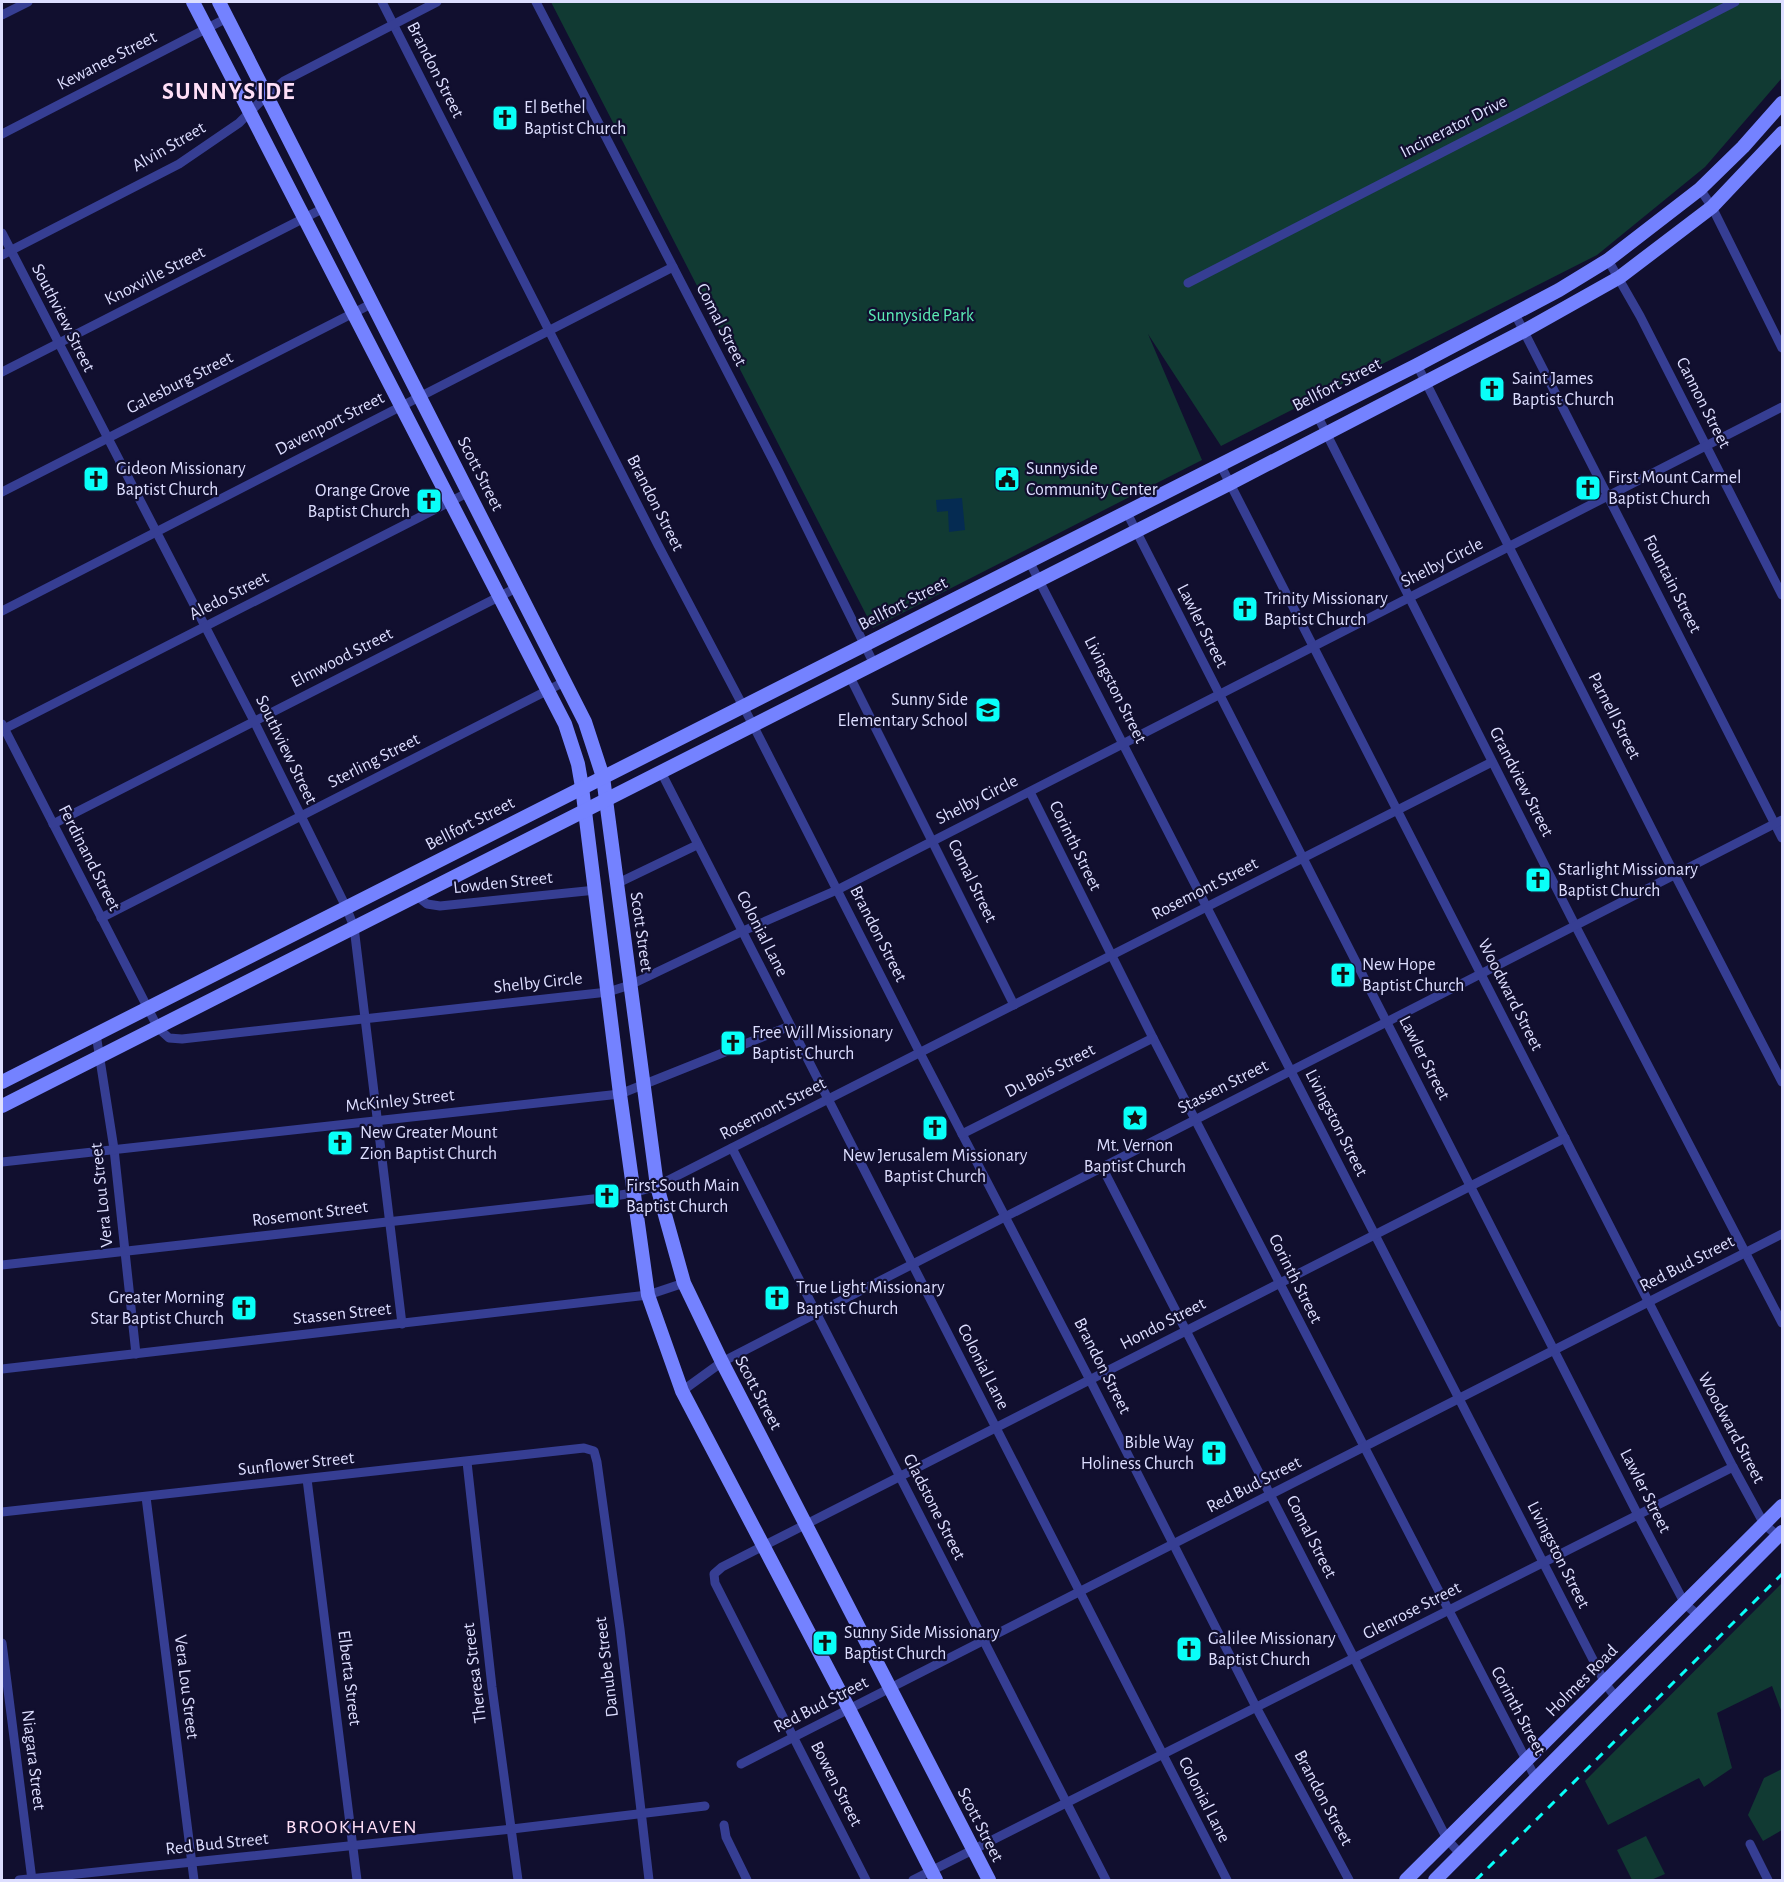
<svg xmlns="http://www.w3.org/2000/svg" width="1784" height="1882" font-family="'Alegreya Sans',sans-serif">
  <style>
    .green { fill: #113a33 }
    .water { fill: #052b52 }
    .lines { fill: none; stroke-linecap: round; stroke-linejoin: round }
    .street { stroke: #363e93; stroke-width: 9 }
    .secondary { stroke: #7482ff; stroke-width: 14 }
    .rail { stroke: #09fff8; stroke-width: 3; stroke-dasharray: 9 8; stroke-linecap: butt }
    .labels { text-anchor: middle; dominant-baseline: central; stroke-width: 4.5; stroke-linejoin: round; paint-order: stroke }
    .street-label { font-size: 18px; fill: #dddeff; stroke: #110f2f }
    .poi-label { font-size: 18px; fill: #dddeff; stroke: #110f2f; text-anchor: start }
    .park-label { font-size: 18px; fill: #5cedb6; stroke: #110f2f }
    .neighbourhood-label { font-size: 20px; letter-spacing: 1.5px; fill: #ffdff7; stroke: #110f2f }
    .district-label { font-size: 24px; font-weight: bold; letter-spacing: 1.5px; fill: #ffdff7; stroke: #110f2f }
  </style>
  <rect width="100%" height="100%" fill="#110f2f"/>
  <!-- green -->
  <g class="green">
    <path d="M551,2H1782V78L1705,167L1597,255L1221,446L1148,334L1202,460L873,628Z"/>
    <path d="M1782,1583V1713L1772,1686L1717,1713L1732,1768L1704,1787L1699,1778L1608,1825L1585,1781Z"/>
    <path d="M1782,1769V1830L1763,1841L1748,1815L1764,1778Z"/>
    <path d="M1646,1836L1665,1874L1651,1880H1632L1617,1850Z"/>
  </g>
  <!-- water -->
  <path class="water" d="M962,498L965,530L949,532L948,511L937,512L936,500Z"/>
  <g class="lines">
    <!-- street -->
    <g class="street">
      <path d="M382,2L658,545L753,725L920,1053L1090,1380L1256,1707L1349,1880"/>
      <path d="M536,2L776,466L874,664"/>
      <path d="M2,15L28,2"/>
      <path d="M2,134L227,18"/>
      <path d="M1700,189L1712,207L1782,348"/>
      <path d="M2,233L254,721L346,907L354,927L402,1324"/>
      <path d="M2,255L179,164L239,123L266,96L284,81L437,2"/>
      <path d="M1608,260L1640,316L1782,595"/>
      <path d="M1188,283L1735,2"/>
      <path d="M1514,312L1782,838"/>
      <path d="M1417,365L1675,875L1782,1082"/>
      <path d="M2,372L324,208"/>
      <path d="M1317,415L1575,925L1782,1323"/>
      <path d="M1220,464L1733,1467L1764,1524L1778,1536"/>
      <path d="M2,492L373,303"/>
      <path d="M1126,511L1638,1515L1685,1604L1699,1616"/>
      <path d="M1029,561L1605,1683L1616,1698"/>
      <path d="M2,611L673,267"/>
      <path d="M850,677L1014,1005"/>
      <path d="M2,724L158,1028L169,1038L182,1039L608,992L630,985L743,931L837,890L1782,407"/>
      <path d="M4,729L469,492"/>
      <path d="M661,772L1227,1880"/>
      <path d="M1030,792L1153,1038L1536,1779"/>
      <path d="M53,824L518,587"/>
      <path d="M616,884L697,845"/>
      <path d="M417,896L427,904L440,906L596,890"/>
      <path d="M101,918L566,681"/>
      <path d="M96,1034L114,1149L136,1354"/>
      <path d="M962,1134L1153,1038"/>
      <path d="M732,1148L1106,1880"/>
      <path d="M2,1162L620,1094L790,1026"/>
      <path d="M1102,1167L1447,1839L1461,1855"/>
      <path d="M2,1265L602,1198L633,1193L657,1186L1492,762"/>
      <path d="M2,1369L648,1295L684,1283"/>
      <path d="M682,1391L722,1362L817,1313L1782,820"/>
      <path d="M467,1462L492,1687L518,1880"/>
      <path d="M307,1479L357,1880"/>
      <path d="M146,1497L194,1880"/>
      <path d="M2,1512L584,1448L594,1451L597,1462L620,1629L649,1880"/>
      <path d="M2,1643L32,1880"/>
      <path d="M741,1764L1782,1234"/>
      <path d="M724,1825L726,1837L747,1880"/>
      <path d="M1750,1844L1768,1880"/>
      <path d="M19,1880L512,1829L705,1806"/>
      <path d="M866,1880L715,1583L714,1574L722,1567L1565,1138"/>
      <path d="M913,1880L1733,1467"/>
    </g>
    <!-- secondary -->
    <g class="secondary">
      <path d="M193,2L565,724L578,764L582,787L620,1094L648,1295L682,1391L849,1709L936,1880"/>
      <path d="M219,2L585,722L603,777L657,1186L684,1283L722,1362L989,1880"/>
      <path d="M2,1082L1417,365L1559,290L1608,260L1700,189L1743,147L1782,103"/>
      <path d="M2,1106L1231,483L1524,331L1620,277L1712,207L1782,133"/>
      <path d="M1406,1880L1782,1506"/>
      <path d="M1435,1880L1782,1532"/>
    </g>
    <!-- rail -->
    <path class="rail" d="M1476,1880L1782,1574"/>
  </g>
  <!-- icons -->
  <defs>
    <g id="church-square" transform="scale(1.35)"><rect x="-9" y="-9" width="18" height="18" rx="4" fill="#09fff8" stroke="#110f2f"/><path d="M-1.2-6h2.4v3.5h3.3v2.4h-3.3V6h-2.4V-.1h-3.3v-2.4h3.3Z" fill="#111"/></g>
    <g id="civic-square" transform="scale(1.35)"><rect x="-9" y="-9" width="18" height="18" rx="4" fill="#09fff8" stroke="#110f2f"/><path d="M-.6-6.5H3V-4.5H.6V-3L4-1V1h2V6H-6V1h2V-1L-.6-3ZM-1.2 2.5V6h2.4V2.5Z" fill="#111"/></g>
    <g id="school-square" transform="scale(1.35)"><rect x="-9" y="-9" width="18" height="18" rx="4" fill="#09fff8" stroke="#110f2f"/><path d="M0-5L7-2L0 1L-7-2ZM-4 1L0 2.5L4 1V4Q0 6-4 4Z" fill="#111"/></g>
    <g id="sight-square" transform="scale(1.35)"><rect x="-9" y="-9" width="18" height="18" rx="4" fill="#09fff8" stroke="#110f2f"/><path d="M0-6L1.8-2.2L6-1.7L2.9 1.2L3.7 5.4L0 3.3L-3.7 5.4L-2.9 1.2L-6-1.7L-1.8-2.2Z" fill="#111"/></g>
  </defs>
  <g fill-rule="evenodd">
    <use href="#church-square" x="505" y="118"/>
    <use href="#church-square" x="1492" y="389"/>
    <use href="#church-square" x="96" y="479"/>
    <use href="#civic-square" x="1007" y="479"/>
    <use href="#church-square" x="1588" y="488"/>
    <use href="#church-square" x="429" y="501"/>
    <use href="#church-square" x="1245" y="609"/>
    <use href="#school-square" x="988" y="710"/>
    <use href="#church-square" x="1538" y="880"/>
    <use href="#church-square" x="1343" y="975"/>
    <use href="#church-square" x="733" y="1043"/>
    <use href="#sight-square" x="1135" y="1118"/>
    <use href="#church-square" x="935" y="1128"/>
    <use href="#church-square" x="340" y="1143"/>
    <use href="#church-square" x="607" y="1196"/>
    <use href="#church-square" x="777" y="1298"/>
    <use href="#church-square" x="244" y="1308"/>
    <use href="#church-square" x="1214" y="1453"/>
    <use href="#church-square" x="825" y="1643"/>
    <use href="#church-square" x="1189" y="1649"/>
  </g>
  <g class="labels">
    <!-- street labels -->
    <g class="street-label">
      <text transform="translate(107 61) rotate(-27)">Kewanee Street</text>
      <text transform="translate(435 70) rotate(63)">Brandon Street</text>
      <text transform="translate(1454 127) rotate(-27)">Incinerator Drive</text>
      <text transform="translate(169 147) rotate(-30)">Alvin Street</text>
      <text transform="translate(155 276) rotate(-27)">Knoxville Street</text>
      <text transform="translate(63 318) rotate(63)">Southview Street</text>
      <text transform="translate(721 325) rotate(63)">Comal Street</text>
      <text transform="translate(180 383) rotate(-27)">Galesburg Street</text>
      <text transform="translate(1337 385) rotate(-27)">Bellfort Street</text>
      <text transform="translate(1703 403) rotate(63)">Cannon Street</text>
      <text transform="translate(330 424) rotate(-27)">Davenport Street</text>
      <text transform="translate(480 474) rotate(63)">Scott Street</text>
      <text transform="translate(655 503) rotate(63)">Brandon Street</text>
      <text transform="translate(1442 563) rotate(-27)">Shelby Circle</text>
      <text transform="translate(1672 584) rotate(63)">Fountain Street</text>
      <text transform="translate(229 596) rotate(-27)">Aledo Street</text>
      <text transform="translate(903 604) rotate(-27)">Bellfort Street</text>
      <text transform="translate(1202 626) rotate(63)">Lawler Street</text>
      <text transform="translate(342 658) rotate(-27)">Elmwood Street</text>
      <text transform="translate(1115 690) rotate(63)">Livingston Street</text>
      <text transform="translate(1614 716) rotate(63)">Parnell Street</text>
      <text transform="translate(286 750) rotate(64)">Southview Street</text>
      <text transform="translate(374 761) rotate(-27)">Sterling Street</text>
      <text transform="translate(1521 782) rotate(63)">Grandview Street</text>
      <text transform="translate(977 800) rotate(-27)">Shelby Circle</text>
      <text transform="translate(470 824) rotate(-27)">Bellfort Street</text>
      <text transform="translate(1075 846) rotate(64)">Corinth Street</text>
      <text transform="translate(89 858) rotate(63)">Ferdinand Street</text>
      <text transform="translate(972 881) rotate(64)">Comal Street</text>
      <text transform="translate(503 883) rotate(-6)">Lowden Street</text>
      <text transform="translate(1205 889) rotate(-27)">Rosemont Street</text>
      <text transform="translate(641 932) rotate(82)">Scott Street</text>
      <text transform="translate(762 934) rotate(63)">Colonial Lane</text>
      <text transform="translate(878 934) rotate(63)">Brandon Street</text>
      <text transform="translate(538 983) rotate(-6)">Shelby Circle</text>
      <text transform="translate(1510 995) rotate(63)">Woodward Street</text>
      <text transform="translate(1424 1058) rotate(63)">Lawler Street</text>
      <text transform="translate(1050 1071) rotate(-27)">Du Bois Street</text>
      <text transform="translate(1223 1087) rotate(-27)">Stassen Street</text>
      <text transform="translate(400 1101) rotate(-6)">McKinley Street</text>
      <text transform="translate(773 1109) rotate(-27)">Rosemont Street</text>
      <text transform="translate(1336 1123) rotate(63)">Livingston Street</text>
      <text transform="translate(102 1195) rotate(-96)">Vera Lou Street</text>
      <text transform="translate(310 1214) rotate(-7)">Rosemont Street</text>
      <text transform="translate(1687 1264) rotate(-27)">Red Bud Street</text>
      <text transform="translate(1295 1279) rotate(63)">Corinth Street</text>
      <text transform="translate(342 1314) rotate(-6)">Stassen Street</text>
      <text transform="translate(1163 1324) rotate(-27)">Hondo Street</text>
      <text transform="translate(1102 1366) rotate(63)">Brandon Street</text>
      <text transform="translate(983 1367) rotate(63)">Colonial Lane</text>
      <text transform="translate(758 1393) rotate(62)">Scott Street</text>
      <text transform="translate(1731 1428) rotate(62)">Woodward Street</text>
      <text transform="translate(296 1464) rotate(-6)">Sunflower Street</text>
      <text transform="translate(1254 1485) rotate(-27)">Red Bud Street</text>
      <text transform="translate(1645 1491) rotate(63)">Lawler Street</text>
      <text transform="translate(934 1507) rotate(63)">Gladstone Street</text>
      <text transform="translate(1311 1537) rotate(63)">Comal Street</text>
      <text transform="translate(1558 1555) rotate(63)">Livingston Street</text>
      <text transform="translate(1412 1611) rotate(-27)">Glenrose Street</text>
      <text transform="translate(607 1667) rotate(-97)">Danube Street</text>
      <text transform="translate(475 1673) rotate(-97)">Theresa Street</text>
      <text transform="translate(349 1678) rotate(83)">Elberta Street</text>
      <text transform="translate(1582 1681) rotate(-45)">Holmes Road</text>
      <text transform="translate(186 1687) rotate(83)">Vera Lou Street</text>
      <text transform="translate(821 1705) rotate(-27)">Red Bud Street</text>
      <text transform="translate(1518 1711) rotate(62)">Corinth Street</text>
      <text transform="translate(33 1760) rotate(83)">Niagara Street</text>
      <text transform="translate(836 1784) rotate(63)">Bowen Street</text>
      <text transform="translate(1323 1798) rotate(62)">Brandon Street</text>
      <text transform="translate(1204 1800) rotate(63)">Colonial Lane</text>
      <text transform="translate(980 1825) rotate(63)">Scott Street</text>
      <text transform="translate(217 1844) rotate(-6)">Red Bud Street</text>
    </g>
    <!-- poi labels -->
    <g class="poi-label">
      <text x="524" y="108">El Bethel<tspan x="524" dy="21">Baptist Church</tspan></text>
      <text x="1512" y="379">Saint James<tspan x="1512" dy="21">Baptist Church</tspan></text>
      <text x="116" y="469">Gideon Missionary<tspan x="116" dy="21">Baptist Church</tspan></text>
      <text x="1026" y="469">Sunnyside<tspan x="1026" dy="21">Community Center</tspan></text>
      <text x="1608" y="478">First Mount Carmel<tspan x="1608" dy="21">Baptist Church</tspan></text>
      <text x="410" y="491" text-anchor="end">Orange Grove<tspan x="410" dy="21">Baptist Church</tspan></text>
      <text x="1264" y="599">Trinity Missionary<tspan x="1264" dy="21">Baptist Church</tspan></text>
      <text x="968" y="700" text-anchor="end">Sunny Side<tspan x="968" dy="21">Elementary School</tspan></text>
      <text x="1558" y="870">Starlight Missionary<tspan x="1558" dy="21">Baptist Church</tspan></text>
      <text x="1362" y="965">New Hope<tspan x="1362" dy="21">Baptist Church</tspan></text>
      <text x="752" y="1033">Free Will Missionary<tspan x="752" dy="21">Baptist Church</tspan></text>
      <text x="360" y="1133">New Greater Mount<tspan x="360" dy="21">Zion Baptist Church</tspan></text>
      <text x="1135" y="1146" text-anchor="middle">Mt. Vernon<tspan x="1135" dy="21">Baptist Church</tspan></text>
      <text x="935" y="1156" text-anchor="middle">New Jerusalem Missionary<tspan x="935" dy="21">Baptist Church</tspan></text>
      <text x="626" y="1186">First South Main<tspan x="626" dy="21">Baptist Church</tspan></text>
      <text x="796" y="1288">True Light Missionary<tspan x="796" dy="21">Baptist Church</tspan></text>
      <text x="224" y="1298" text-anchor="end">Greater Morning<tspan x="224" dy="21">Star Baptist Church</tspan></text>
      <text x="1194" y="1443" text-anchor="end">Bible Way<tspan x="1194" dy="21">Holiness Church</tspan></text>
      <text x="844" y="1633">Sunny Side Missionary<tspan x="844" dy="21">Baptist Church</tspan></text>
      <text x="1208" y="1639">Galilee Missionary<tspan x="1208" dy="21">Baptist Church</tspan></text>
    </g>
    <!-- park labels -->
    <g class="park-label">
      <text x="921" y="316">Sunnyside Park</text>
    </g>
    <!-- neighbourhood labels -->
    <g class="neighbourhood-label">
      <text x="352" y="1827">BROOKHAVEN</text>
    </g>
    <!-- district labels -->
    <g class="district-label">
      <text x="229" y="92">SUNNYSIDE</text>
    </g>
  </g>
  <!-- border -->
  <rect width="1784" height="1882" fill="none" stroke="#dddeff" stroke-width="6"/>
</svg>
